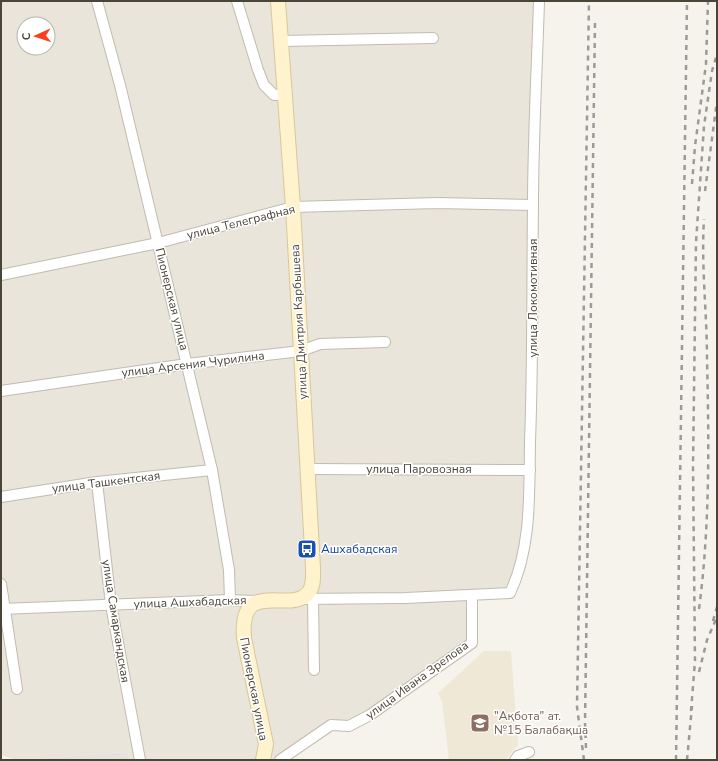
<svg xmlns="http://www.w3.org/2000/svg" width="718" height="761" font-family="'Nunito Sans',sans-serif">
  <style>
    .residential { fill: #eae5da; fill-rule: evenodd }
    .industrial { fill: #e6e2dd }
    .education { fill: #efe8d6 }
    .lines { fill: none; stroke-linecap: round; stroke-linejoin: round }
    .street-casing { stroke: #c2bbae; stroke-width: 12 }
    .secondary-casing { stroke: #d6c79b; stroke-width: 16 }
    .street { stroke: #fff; stroke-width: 10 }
    .secondary { stroke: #fff3cd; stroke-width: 14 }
    .rail { stroke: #9a9a9a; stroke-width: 2.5; stroke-dasharray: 5 5; stroke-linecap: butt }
    .labels { text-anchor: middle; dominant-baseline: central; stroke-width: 3; stroke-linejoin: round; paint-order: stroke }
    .street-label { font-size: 12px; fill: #4b4439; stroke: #fff }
    .transit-label { font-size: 12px; fill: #164399; stroke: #fff; text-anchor: start }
    .education-label { font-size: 12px; fill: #785e54; stroke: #fff; text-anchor: start }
  </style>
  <rect width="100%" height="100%" fill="#f6f3ec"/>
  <!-- residential -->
  <path class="residential" d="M1,1H539L526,539L510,593L472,595V643L370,715L331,725L280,760H130L128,752L23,760H17L1,755ZM24,24H48V48H24Z"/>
  <!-- industrial -->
  <path class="industrial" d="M128,752L130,760H23Z"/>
  <!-- education -->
  <path class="education" d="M484,651H511L518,745L505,760H449L442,702L438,693Z"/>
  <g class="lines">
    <!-- street casing -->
    <g class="street-casing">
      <g id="street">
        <path d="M97,1L120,85L212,470L229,570L230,600"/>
        <path d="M237,1L258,70L264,85L274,95H285"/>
        <path d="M281,41L433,38"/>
        <path d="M1,275L158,243L293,207L437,203L533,205"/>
        <path d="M1,391L187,364L301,351L320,344L385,342"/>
        <path d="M308,469L530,470"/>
        <path d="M97,482L111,605L140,760"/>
        <path d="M1,497L97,482L212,470"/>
        <path d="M1,584L17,689"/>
        <path d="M313,598L314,670"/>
        <path d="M299,599L406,598L510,593C532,547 529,492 530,442C533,363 532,285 533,206C533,138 537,69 539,1"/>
        <path d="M1,609L230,600L259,601"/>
        <path d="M280,760L331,725L349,726L370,715L472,643V595"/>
        <path d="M515,760L518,756L529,752"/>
      </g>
    </g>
    <!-- secondary casing -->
    <g class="secondary-casing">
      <path id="secondary" d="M263,760L266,744L244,638C239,575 291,616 309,592C314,585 313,576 313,568L293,207L278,1"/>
    </g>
    <!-- street -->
    <use href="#street" class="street"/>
    <!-- secondary -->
    <use href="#secondary" class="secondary"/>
    <!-- rail -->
    <g class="rail">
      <path d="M692,184L695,146L706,64L708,1"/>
      <path d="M705,191L717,101"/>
      <path d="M699,609C710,526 709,442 707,359C707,313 701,266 704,219"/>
      <path d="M713,621L717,607"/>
      <path d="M699,672L707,640L717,617"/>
      <path d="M691,711L695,661L693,466L696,242L704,126L712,71L717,54"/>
      <path d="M586,748L585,723L595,22"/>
      <path d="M584,760L577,707L589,1"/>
      <path d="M676,760L687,1"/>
      <path d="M687,760L692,706"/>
    </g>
  </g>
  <!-- icons -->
  <defs>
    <g id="bus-square" transform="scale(1)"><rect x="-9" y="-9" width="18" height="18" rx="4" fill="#1a4fb4" stroke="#fff"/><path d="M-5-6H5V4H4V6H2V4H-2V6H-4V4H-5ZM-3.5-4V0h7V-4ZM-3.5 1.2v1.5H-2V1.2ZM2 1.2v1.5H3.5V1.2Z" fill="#fff"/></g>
    <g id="school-square" transform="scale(1)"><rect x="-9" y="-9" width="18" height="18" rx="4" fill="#8d6e63" stroke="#fff"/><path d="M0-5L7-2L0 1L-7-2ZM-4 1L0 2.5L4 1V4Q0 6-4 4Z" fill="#fff"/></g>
  </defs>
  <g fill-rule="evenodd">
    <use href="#bus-square" x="307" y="549"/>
    <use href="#school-square" x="480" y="723"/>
  </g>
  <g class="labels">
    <!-- street labels -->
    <g class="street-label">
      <text transform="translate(241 222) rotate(-14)">улица Телеграфная</text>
      <text transform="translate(533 298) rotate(-90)">улица Локомотивная</text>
      <text transform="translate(172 299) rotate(76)">Пионерская улица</text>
      <text transform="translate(299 322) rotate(-93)">улица Дмитрия Карбышева</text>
      <text transform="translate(193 364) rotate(-7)">улица Арсения Чурилина</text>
      <text x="419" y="469">улица Паровозная</text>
      <text transform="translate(106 482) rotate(-7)">улица Ташкентская</text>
      <text transform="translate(190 602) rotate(-2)">улица Ашхабадская</text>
      <text transform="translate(116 621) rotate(81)">улица Самаркандская</text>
      <text transform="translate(417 680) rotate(-36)">улица Ивана Зрелова</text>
      <text transform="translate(254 689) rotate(79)">Пионерская улица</text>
    </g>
    <!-- transit labels -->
    <g class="transit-label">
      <text x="321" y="549">Ашхабадская</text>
    </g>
    <!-- education labels -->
    <g class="education-label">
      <text x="494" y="716">"Ақбота" ат.<tspan x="494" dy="14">№15 Балабақша</tspan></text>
    </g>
  </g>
  <!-- border -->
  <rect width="718" height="761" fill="none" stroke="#4b4439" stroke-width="4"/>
  <!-- north arrow -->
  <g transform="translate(36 36) rotate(267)"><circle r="19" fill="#ffffff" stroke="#b7b4b0"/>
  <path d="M0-3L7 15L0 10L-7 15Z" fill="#fc3f1d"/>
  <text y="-6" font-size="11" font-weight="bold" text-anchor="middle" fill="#4b4439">С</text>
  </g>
</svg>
